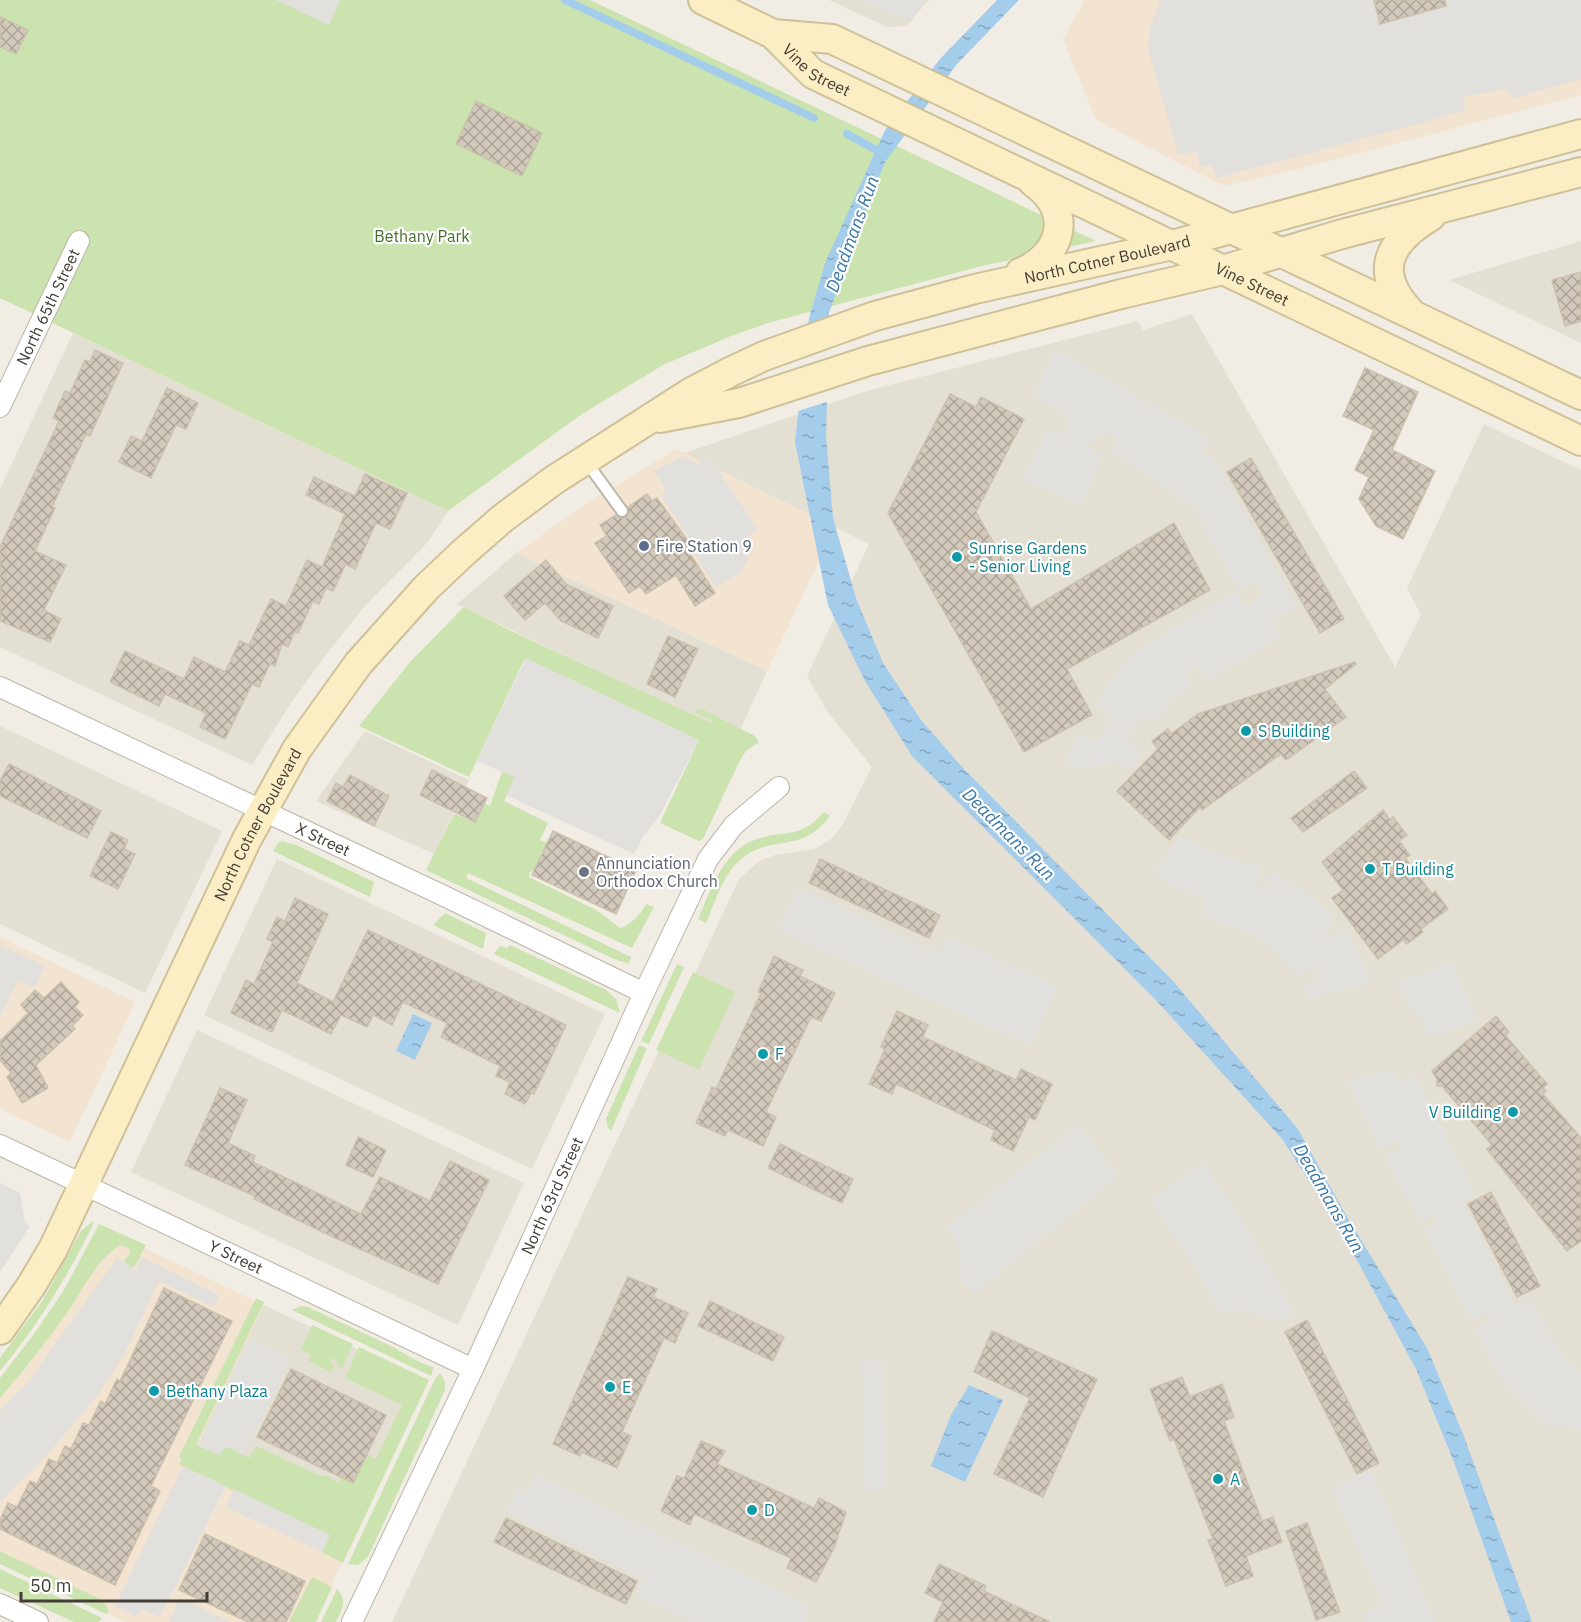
<svg xmlns="http://www.w3.org/2000/svg" width="1581" height="1622" font-family="'IBM Plex Sans',sans-serif">
  <style>
    .residential { fill: #e4dfd3 }
    .commercial { fill: #f2e4d0 }
    .green { fill: #cbe3af }
    .parking { fill: #e2e0dc }
    .water { fill: url(#water-ripples) }
    .pier { fill: #f1ede4 }
    .lines { fill: none; stroke-linecap: round; stroke-linejoin: round }
    .stream { stroke: #a4cceb; stroke-width: 8 }
    .building { fill: url(#building-cross-hatch); stroke: #ccc1ae; stroke-width: 1.5 }
    .lane-casing { stroke: #bcb5a8; stroke-width: 14 }
    .street-casing { stroke: #bcb5a8; stroke-width: 22 }
    .secondary-casing { stroke: #cec197; stroke-width: 32 }
    .lane { stroke: #fff; stroke-width: 10 }
    .street { stroke: #fff; stroke-width: 20 }
    .secondary { stroke: #fbeec5; stroke-width: 28 }
    .service-dot { fill: #5c6f8a; stroke: #fff; stroke-width: 2 }
    .culture-dot { fill: #0f9aa8; stroke: #fff; stroke-width: 2 }
    .worship-dot { fill: #6b7280; stroke: #fff; stroke-width: 2 }
    .labels { text-anchor: middle; dominant-baseline: central; stroke-width: 4.5; stroke-linejoin: round; paint-order: stroke }
    .street-label { font-size: 16px; fill: #433d35; stroke: #fff }
    .park-label { font-size: 16px; fill: #45702c; stroke: #fff }
    .service-label { font-size: 16px; fill: #4e5e75; stroke: #fff; text-anchor: start }
    .culture-label { font-size: 16px; fill: #0d838f; stroke: #fff; text-anchor: start }
    .worship-label { font-size: 16px; fill: #5b616d; stroke: #fff; text-anchor: start }
    .water-label { font-size: 18px; font-style: italic; fill: #3675a7; stroke: #fff }
  </style>
  <defs>
    <pattern id="water-ripples" width="26" height="14" patternUnits="userSpaceOnUse" patternTransform="scale(1.5)"><rect width="26" height="14" fill="#a4cceb"/><path d="M2 4q2-2 4 0t4 0M15 11q2-2 4 0t4 0" fill="none" stroke="#87a7bf"/></pattern>
    <pattern id="building-cross-hatch" width="8" height="8" patternUnits="userSpaceOnUse" patternTransform="scale(1.5)"><rect width="8" height="8" fill="#d2c9bb"/><path d="M0 0l8 8M0 8l8-8" fill="none" stroke="#aca499"/></pattern>
  </defs>
  <rect width="100%" height="100%" fill="#f1ede4"/>
  <!-- residential -->
  <g class="residential">
    <path d="M829,0H929L906,26L887,27Z"/>
    <path d="M1581,241V343L1449,280Z"/>
    <path d="M1192,314L1395,667L1421,615L1407,588L1484,424L1581,470V1622H392L739,879L759,861L775,855L815,849L831,839L843,824L872,767L827,711L807,676L869,544L684,453L870,390L1138,321L1143,330Z"/>
    <path d="M73,333L448,511L428,542L364,607L323,659L291,703L252,765L0,647V489Z"/>
    <path d="M516,553L767,671L737,737L457,604Z"/>
    <path d="M0,726L222,831L145,993L0,924Z"/>
    <path d="M365,731L469,780L434,854L316,801Z"/>
    <path d="M277,859L605,1014L532,1169L204,1015Z"/>
    <path d="M197,1030L524,1183L458,1325L131,1172Z"/>
    <path d="M264,1305L426,1382L352,1540L188,1463Z"/>
  </g>
  <!-- commercial -->
  <g class="commercial">
    <path d="M1085,0H1581V95L1303,168L1224,186L1096,120L1063,39Z"/>
    <path d="M676,449L835,527L767,671L516,553L586,504Z"/>
    <path d="M0,937L135,1002L70,1142L0,1109Z"/>
    <path d="M102,1228L264,1305L189,1463L352,1540L314,1622H125L0,1562V1386L31,1348Z"/>
  </g>
  <!-- green -->
  <g class="green">
    <path d="M0,0H590L1096,241L978,267L768,323L731,336L663,365L582,414L448,511L0,298Z"/>
    <path d="M464,607L509,630L711,723L712,720L693,712L702,709L755,736L759,742L747,750L741,758L703,839L699,841L660,823L699,740L527,659L524,660L469,777L359,726L410,662Z"/>
    <path d="M502,772L516,777L504,801L548,823L540,840L547,843L535,869L530,872L529,877L598,911L620,928C631,925 642,913 646,904L654,907L632,948L468,873L466,878L631,957L629,964L612,958L426,870L454,814L475,822L484,803L490,806Z"/>
    <path d="M824,812L830,816C801,856 769,832 738,862C722,877 715,903 706,923L698,919C711,890 723,850 757,839C787,829 799,840 824,812Z"/>
    <path d="M282,841L296,845L374,882L370,897L273,851L278,843Z"/>
    <path d="M445,913L486,933L483,949L433,925Z"/>
    <path d="M510,945L606,990L616,999L620,1013L494,954L500,946L507,948Z"/>
    <path d="M677,964L684,967L649,1044L641,1041Z"/>
    <path d="M693,972L735,992L699,1070L656,1050Z"/>
    <path d="M639,1045L647,1048L611,1131L608,1128L606,1119Z"/>
    <path d="M93,1221V1225C67,1277 37,1327 0,1371V1358L43,1300L81,1231Z"/>
    <path d="M99,1224L146,1245L135,1266L131,1268L124,1261L130,1253L129,1248L120,1245C96,1260 84,1288 69,1310C47,1341 24,1370 0,1398V1378L34,1334L64,1290Z"/>
    <path d="M256,1298L264,1302L196,1445L219,1455L223,1449L229,1447L250,1458L256,1446L320,1476H329L337,1483L367,1454L376,1459L402,1405L345,1378L359,1347L429,1380L343,1563L322,1552L330,1535L179,1465L182,1459L179,1457Z"/>
    <path d="M300,1306L308,1307L391,1346C402,1352 424,1366 434,1367L431,1376L292,1310Z"/>
    <path d="M312,1325L353,1344L342,1368L338,1367L337,1361L333,1358L330,1361L333,1366L332,1372L308,1361L311,1355L301,1350Z"/>
    <path d="M440,1373L445,1382V1390L368,1557L358,1565L348,1564L435,1379Z"/>
    <path d="M0,1551L102,1600L109,1611L106,1614L0,1564Z"/>
    <path d="M0,1569L102,1618L99,1622H74L0,1588Z"/>
    <path d="M312,1577L332,1587L316,1622H289Z"/>
    <path d="M337,1589C348,1600 342,1610 336,1622H321Z"/>
  </g>
  <!-- parking -->
  <g class="parking">
    <path d="M276,0H340L329,25Z"/>
    <path d="M862,0H926L911,22Z"/>
    <path d="M1161,0H1581V79L1511,99L1507,89L1463,97L1465,111L1217,178L1211,164L1200,167L1197,152L1178,154L1148,49L1150,26Z"/>
    <path d="M1055,350L1213,440L1203,452L1217,463L1297,607L1272,621L1282,636L1207,681L1196,666L1185,673L1192,687L1175,699L1156,721L1143,714L1127,741L1142,751L1131,768L1118,761L1081,769L1065,764L1079,734L1096,742L1111,716L1096,707L1108,685L1131,656L1191,617L1237,592L1245,606L1257,601L1261,591L1258,582L1240,591L1193,508L1138,469L1111,454L1118,438L1109,434L1098,435L1089,444L1093,452L1103,455L1082,506L1022,479L1049,429L1061,434L1066,433L1068,426L1063,414L1034,394Z"/>
    <path d="M681,457L697,464L710,458L758,529L745,539L748,560L741,573L715,587L694,553L697,549L661,496L666,490L654,471Z"/>
    <path d="M527,659L699,740L658,819L643,836L634,854L506,795L515,777L477,761L525,660Z"/>
    <path d="M1182,834L1197,846L1262,869L1257,886L1264,888L1271,873L1291,881L1312,897L1336,920L1323,932L1328,938L1344,927L1372,980L1359,987L1325,993L1311,1001L1303,986L1319,977L1312,967L1299,977L1276,950L1253,934L1201,917L1207,900L1188,894L1169,884L1154,872Z"/>
    <path d="M798,888L940,953L948,936L1058,987L1030,1046L778,930Z"/>
    <path d="M0,945L45,966L35,988L18,980L0,1018Z"/>
    <path d="M1452,962L1478,1021L1428,1037L1423,1022L1400,993L1397,980L1433,970Z"/>
    <path d="M1393,1069L1398,1080L1404,1081L1415,1075L1475,1194L1463,1201L1464,1206L1516,1305L1530,1299L1559,1349L1572,1366L1581,1373V1432L1556,1423L1549,1429L1504,1384L1475,1329L1491,1321L1488,1313L1471,1320L1424,1230L1437,1222L1434,1215L1420,1223L1384,1155L1402,1147L1399,1139L1380,1149L1347,1080Z"/>
    <path d="M1079,1124L1118,1176L975,1293L961,1280L958,1242L947,1227Z"/>
    <path d="M1203,1162L1253,1237L1295,1315L1282,1321L1235,1309L1221,1315L1196,1269L1150,1200Z"/>
    <path d="M0,1183L20,1193L25,1223L30,1226L0,1272Z"/>
    <path d="M141,1257L219,1295L214,1307L159,1281L124,1355L94,1400L38,1465L0,1502V1411L28,1382L117,1258L136,1270Z"/>
    <path d="M250,1339L291,1358L243,1455L229,1447L223,1449L220,1455L199,1446Z"/>
    <path d="M862,1361L884,1362L885,1489H864Z"/>
    <path d="M183,1466L226,1486L160,1617L144,1610H141L137,1617L115,1606Z"/>
    <path d="M1371,1469L1435,1622H1366L1363,1613L1382,1604L1332,1489Z"/>
    <path d="M535,1474L810,1606L804,1620L805,1622H692L636,1595L643,1578L506,1512L518,1488L526,1491Z"/>
    <path d="M234,1489L330,1535L322,1552L226,1507Z"/>
    <path d="M180,1598L230,1622H169Z"/>
  </g>
  <!-- water -->
  <g class="water">
    <path d="M997,0H1019L957,64L885,162L856,235L829,313L826,436L833,518L856,598L883,663L921,720L962,767L1173,981L1298,1129L1347,1217L1427,1348L1463,1434L1532,1622H1511L1454,1462L1416,1369L1347,1242L1283,1140L1155,999L912,756L865,681L828,605L795,442L809,318L825,263L885,130L940,59Z"/>
    <path d="M413,1014L432,1023L415,1060L396,1051Z"/>
    <path d="M969,1385L1003,1400L965,1482L931,1466L951,1415Z"/>
  </g>
  <!-- pier -->
  <path class="pier" d="M832,318L830,401L795,412L805,326Z"/>
  <g class="lines">
    <!-- stream -->
    <g class="stream">
      <path d="M565,0L814,118"/>
      <path d="M847,134L882,153"/>
    </g>
  </g>
  <!-- building -->
  <g class="building">
    <path d="M1374,0H1445L1446,6L1380,24Z"/>
    <path d="M0,17L28,30L16,54L0,47Z"/>
    <path d="M476,101L542,133L522,176L456,144Z"/>
    <path d="M1581,272V321L1565,326L1552,280Z"/>
    <path d="M95,350L123,363L90,436L86,434L52,507L55,508L35,551L66,565L44,610L61,619L50,642L0,621V547L59,421L53,418L65,391L70,393L85,360L90,362Z"/>
    <path d="M1365,368L1418,392L1392,450L1435,471L1403,539L1376,526L1359,499L1369,477L1355,470L1374,430L1343,416Z"/>
    <path d="M167,388L198,403L186,429L176,425L151,478L119,462L131,436L142,441Z"/>
    <path d="M950,394L976,407L981,397L1024,419L976,512L1031,609L1174,523L1210,590L1067,669L1092,715L1024,752L888,513Z"/>
    <path d="M1251,458L1344,619L1320,633L1227,472Z"/>
    <path d="M365,474L407,493L390,529L376,523L355,569L346,564L333,591L326,588L319,604L313,601L298,633L295,631L288,647L282,644L275,666L270,664L259,687L252,684L225,739L200,727L206,713L165,694L159,706L110,682L125,651L184,679L194,657L225,672L240,641L249,645L271,599L286,606L307,560L322,567L345,514L306,495L314,477L355,496Z"/>
    <path d="M647,494L652,501L657,498L693,548L689,552L715,593L695,606L676,575L646,594L640,586L629,593L595,543L607,536L600,525L616,515L620,518L626,517L629,513L628,507Z"/>
    <path d="M546,560L566,584L613,606L598,638L561,621L545,603L525,620L504,596Z"/>
    <path d="M668,636L698,649L675,697L647,684Z"/>
    <path d="M1355,662L1356,664L1325,689L1346,717L1286,760L1281,754L1202,810L1200,807L1169,840L1117,791L1158,749L1152,741L1168,729L1171,734L1198,714Z"/>
    <path d="M9,764L101,811L87,838L0,796V781Z"/>
    <path d="M432,770L487,798L475,822L420,795Z"/>
    <path d="M1354,771L1367,788L1303,832L1291,818Z"/>
    <path d="M350,775L389,796L374,826L327,801L336,783L343,787Z"/>
    <path d="M1383,810L1390,820L1393,817L1407,835L1399,841L1410,855L1405,858L1432,894L1435,891L1448,909L1421,929L1423,932L1407,944L1403,940L1378,959L1332,898L1343,890L1322,862Z"/>
    <path d="M553,831L636,870L616,914L532,875Z"/>
    <path d="M111,832L128,840L124,849L135,854L118,889L90,876Z"/>
    <path d="M820,859L940,915L929,938L809,883Z"/>
    <path d="M295,898L328,914L297,983L333,1002L368,930L566,1025L534,1094L531,1093L525,1104L505,1094L510,1082L496,1076L500,1066L441,1037L447,1023L403,1002L392,1025L373,1015L367,1027L341,1015L331,1034L282,1010L272,1032L231,1013L246,980L254,984L273,942L267,939L277,917L285,921Z"/>
    <path d="M774,956L803,970L800,976L835,993L821,1021L811,1017L766,1112L776,1117L763,1146L728,1130L725,1136L696,1123L712,1087L716,1089L761,993L758,992Z"/>
    <path d="M61,982L79,1002L75,1007L83,1015L72,1026L75,1029L36,1065L48,1088L22,1103L7,1077L11,1073L0,1060V1041L28,1013L21,1005L35,990L44,998Z"/>
    <path d="M897,1011L928,1025L923,1037L1016,1080L1021,1069L1052,1084L1035,1120L1029,1117L1013,1151L991,1140L995,1130L896,1084L892,1094L869,1084L885,1049L881,1047Z"/>
    <path d="M1496,1016L1509,1032L1505,1035L1547,1084L1543,1088L1546,1091L1543,1094L1581,1138V1241L1567,1251L1487,1149L1492,1145L1442,1086H1437V1079L1432,1071Z"/>
    <path d="M220,1088L247,1100L228,1143L255,1156L253,1162L361,1214L380,1177L430,1201L450,1161L489,1180L438,1284L331,1236L254,1199L255,1196L185,1165Z"/>
    <path d="M358,1137L386,1150L373,1177L346,1165Z"/>
    <path d="M780,1144L853,1179L842,1203L768,1168Z"/>
    <path d="M1491,1192L1540,1286L1517,1297L1468,1204Z"/>
    <path d="M628,1277L657,1289L653,1297L688,1313L675,1343L664,1338L622,1432L631,1436L617,1468L581,1452L580,1456L553,1444Z"/>
    <path d="M164,1288L232,1321L151,1486L160,1491L115,1585L0,1529V1520L8,1503L17,1507L30,1481L37,1484L49,1459L57,1463L65,1446L71,1449L83,1423L89,1425L101,1401L105,1404L117,1379L120,1381Z"/>
    <path d="M710,1301L784,1337L773,1361L698,1326Z"/>
    <path d="M1307,1320L1379,1463L1357,1474L1285,1332Z"/>
    <path d="M992,1331L1097,1379L1043,1497L994,1474L1030,1398L974,1372Z"/>
    <path d="M291,1369L386,1415L353,1483L257,1437Z"/>
    <path d="M1182,1377L1190,1397L1222,1384L1234,1417L1224,1421L1262,1521L1273,1517L1282,1542L1246,1556L1253,1576L1226,1586L1208,1540L1213,1539L1174,1439L1170,1441L1150,1389Z"/>
    <path d="M701,1441L725,1451L717,1464L814,1508L819,1498L846,1512L834,1548L816,1582L787,1568L791,1558L694,1514L690,1525L661,1511L677,1476L684,1478Z"/>
    <path d="M506,1518L637,1581L626,1604L494,1542Z"/>
    <path d="M1307,1523L1340,1612L1316,1620L1286,1531Z"/>
    <path d="M205,1534L305,1581L286,1622H248L179,1590Z"/>
    <path d="M939,1564L986,1586L984,1591L1050,1622H934L943,1602L925,1593Z"/>
  </g>
  <g class="lines">
    <!-- lane casing -->
    <g class="lane-casing">
      <path id="lane" d="M585,460L622,511"/>
    </g>
    <!-- street casing -->
    <g class="street-casing">
      <g id="street">
        <path id="s1" d="M0,407L79,241"/>
        <path id="s2" d="M0,687L440,894L644,993"/>
        <path id="s3" d="M0,1145L473,1369"/>
        <path d="M0,1604L38,1622"/>
        <path id="s4" d="M352,1622L473,1369L644,993L708,859L734,825L779,787"/>
      </g>
    </g>
    <!-- secondary casing -->
    <g class="secondary-casing">
      <g id="secondary">
        <path id="s5" d="M703,0L773,34L813,74L1581,441"/>
        <path d="M773,34L832,39L1581,395"/>
        <path d="M1020,273C1063,255 1074,211 1033,182"/>
        <path d="M1411,313C1372,272 1388,242 1431,216"/>
        <path d="M660,418L739,403L868,361L1121,294L1223,270L1342,234L1581,172"/>
        <path id="s6" d="M0,1330L31,1286L53,1249L247,839L297,749L358,664L426,588L464,552L503,518L554,480L690,393L730,372L764,356L875,316L975,289L1172,245L1581,134"/>
      </g>
    </g>
    <!-- lane -->
    <use href="#lane" class="lane"/>
    <!-- street -->
    <use href="#street" class="street"/>
    <!-- secondary -->
    <use href="#secondary" class="secondary"/>
  </g>
  <!-- markers -->
  <circle class="service-dot" cx="644" cy="546" r="6"/>
  <g class="culture-dot">
    <circle cx="957" cy="557" r="6"/>
    <circle cx="1246" cy="731" r="6"/>
    <circle cx="1370" cy="869" r="6"/>
    <circle cx="763" cy="1054" r="6"/>
    <circle cx="1513" cy="1112" r="6"/>
    <circle cx="610" cy="1387" r="6"/>
    <circle cx="154" cy="1391" r="6"/>
    <circle cx="1218" cy="1479" r="6"/>
    <circle cx="752" cy="1510" r="6"/>
  </g>
  <circle class="worship-dot" cx="584" cy="872" r="6"/>
  <g class="labels">
    <!-- street labels -->
    <g class="street-label">
      <text stroke="none"><textPath href="#s5" startOffset="135">Vine Street</textPath></text>
      <text stroke="none"><textPath href="#s6" startOffset="1629">North Cotner Boulevard</textPath></text>
      <text stroke="none"><textPath href="#s5" startOffset="621">Vine Street</textPath></text>
      <text stroke="none"><textPath href="#s1" startOffset="111">North 65th Street</textPath></text>
      <text stroke="none"><textPath href="#s6" startOffset="568">North Cotner Boulevard</textPath></text>
      <text stroke="none"><textPath href="#s2" startOffset="357">X Street</textPath></text>
      <text stroke="none"><textPath href="#s4" startOffset="471">North 63rd Street</textPath></text>
      <text stroke="none"><textPath href="#s3" startOffset="261">Y Street</textPath></text>
    </g>
    <!-- park labels -->
    <g class="park-label">
      <text x="422" y="236">Bethany Park</text>
    </g>
    <!-- service labels -->
    <g class="service-label">
      <text x="656" y="546">Fire Station 9</text>
    </g>
    <!-- culture labels -->
    <g class="culture-label">
      <text x="969" y="548">Sunrise Gardens<tspan x="969" dy="18">- Senior Living</tspan></text>
      <text x="1258" y="731">S Building</text>
      <text x="1382" y="869">T Building</text>
      <text x="775" y="1054">F</text>
      <text x="1501" y="1112" text-anchor="end">V Building</text>
      <text x="622" y="1387">E</text>
      <text x="166" y="1391">Bethany Plaza</text>
      <text x="1230" y="1479">A</text>
      <text x="764" y="1510">D</text>
    </g>
    <!-- worship labels -->
    <g class="worship-label">
      <text x="596" y="863">Annunciation<tspan x="596" dy="18">Orthodox Church</tspan></text>
    </g>
    <!-- water labels -->
    <g class="water-label">
      <text transform="translate(852 234) rotate(-70)">Deadmans Run</text>
      <text transform="translate(1009 834) rotate(45)">Deadmans Run</text>
      <text transform="translate(1329 1198) rotate(60)">Deadmans Run</text>
    </g>
  </g>
  <!-- scale -->
  <path d="M21 1592v9h186v-9" fill="none" stroke="#433d35" stroke-width="3"/>
  <text x="30" y="1592" font-size="18" fill="#433d35" stroke="#ffffff" stroke-width="4.5" paint-order="stroke">50 m</text>
</svg>
